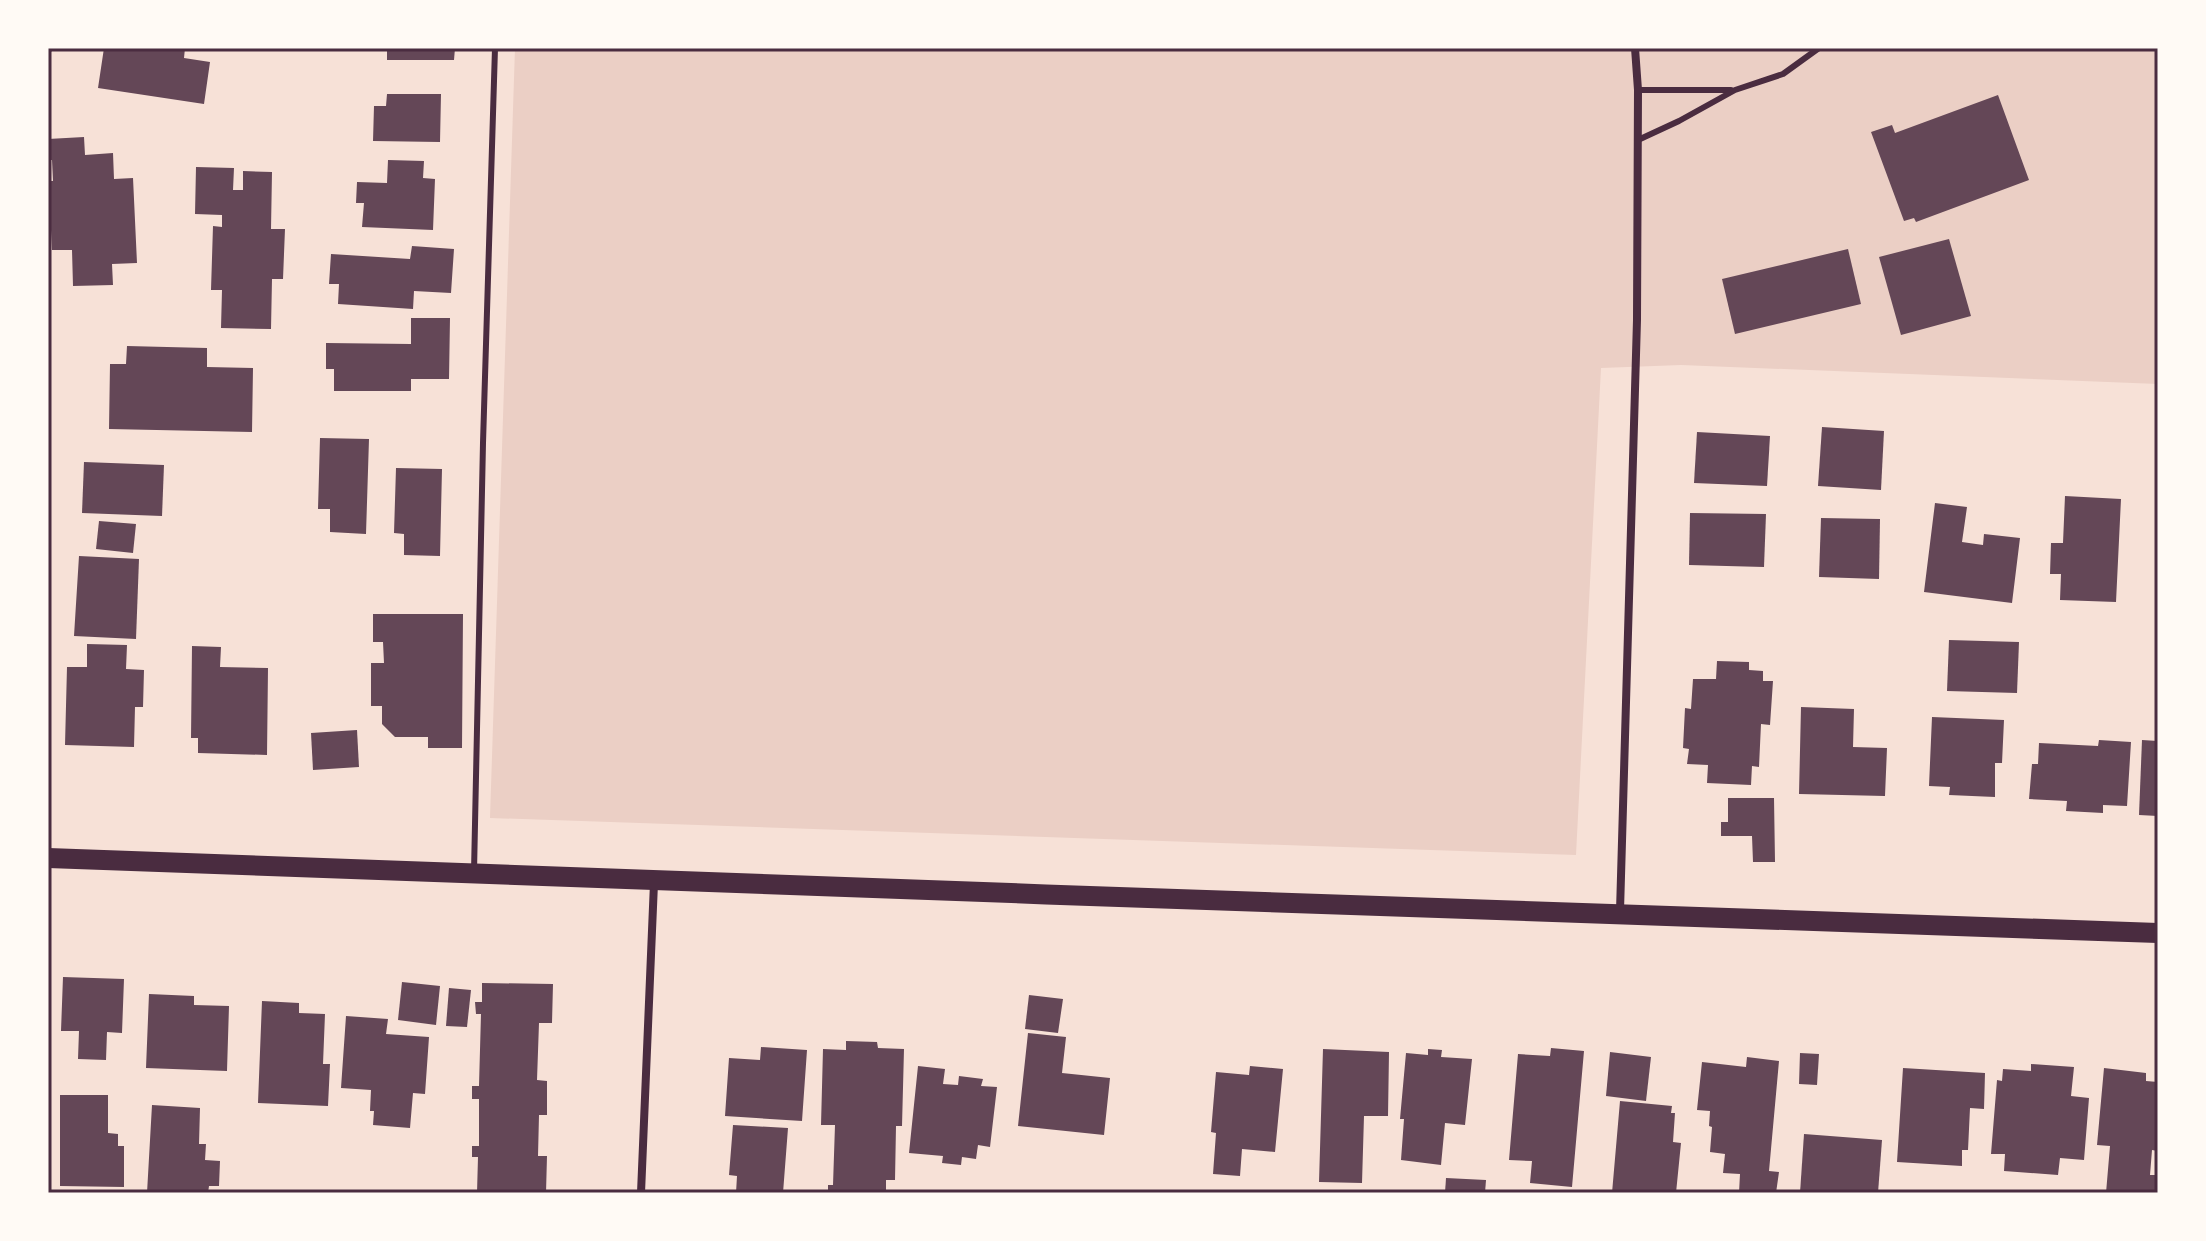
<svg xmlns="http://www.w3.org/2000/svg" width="2206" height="1241" font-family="Helvetica,sans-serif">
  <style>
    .green { fill: #ebcfc5 }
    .building { fill: #644757 }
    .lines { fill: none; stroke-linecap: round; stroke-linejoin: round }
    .service { stroke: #4a2c40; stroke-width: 6 }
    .minor { stroke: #4a2c40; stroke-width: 8 }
    .primary { stroke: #4a2c40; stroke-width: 20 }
    .neatline { fill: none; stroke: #4a2c40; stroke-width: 3 }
  </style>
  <rect width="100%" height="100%" fill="#f7e1d7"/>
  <!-- green -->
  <path class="green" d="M515,48H2158V384L1681,365L1601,368L1576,855L490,818Z"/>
  <!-- building -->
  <g class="building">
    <path d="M104,48H185L184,58L210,62L204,104L98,88Z"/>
    <path d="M387,48H455L454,60H387Z"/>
    <path d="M387,94H441L440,142L373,141L374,106H386Z"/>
    <path d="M1998,95L2029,180L1916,222L1914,218L1904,221L1871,132L1892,125L1895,133Z"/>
    <path d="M84,137L85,155L113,153L114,179L133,178L137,263L112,264L113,285L73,286L72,250H52L51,230H48V181H53L52,160H48V139Z"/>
    <path d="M388,160L424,161L423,178L435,179L433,230L362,227L364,203H356L357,182L387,183Z"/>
    <path d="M196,167L234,168L233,190H243V171L272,172L271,229H285L283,279H272L271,329L221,328L222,290H211L213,226L222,227V215L195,214Z"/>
    <path d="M1949,239L1971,316L1901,335L1879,257Z"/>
    <path d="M412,246L454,249L451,293L414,291L413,309L338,304L339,284H329L331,254L410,259Z"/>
    <path d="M1848,249L1861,304L1735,334L1722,279Z"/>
    <path d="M411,318H450L449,379H411V391H334V369H326V343L411,344Z"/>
    <path d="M127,346L207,348V367L253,368L252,432L109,429L110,364H126Z"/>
    <path d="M1822,427L1884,431L1881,490L1818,486Z"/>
    <path d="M1697,432L1770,436L1767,486L1694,483Z"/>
    <path d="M320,438L369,439L366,534L330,532V509H318Z"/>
    <path d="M84,462L164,465L162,516L82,513Z"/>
    <path d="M396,468L442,469L440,556L404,555V534L394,533Z"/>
    <path d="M2065,496L2121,499L2116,602L2060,600L2061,574H2050L2051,543H2063Z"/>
    <path d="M1935,503L1967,507L1962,542L1983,545L1984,534L2020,538L2012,603L1924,592Z"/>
    <path d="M1690,513L1766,514L1764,567L1689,565Z"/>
    <path d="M1821,518L1880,519L1879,579L1819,577Z"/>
    <path d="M99,521L136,524L133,553L96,549Z"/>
    <path d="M79,556L139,559L136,639L74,636Z"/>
    <path d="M373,614H463L462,748H428V737H395L382,724V706H371V663H384L383,642H373Z"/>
    <path d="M1949,640L2019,642L2017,693L1947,691Z"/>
    <path d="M87,644L127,645L126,669L144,670L143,707H135L134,747L65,745L67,667H87Z"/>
    <path d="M192,646L221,647L220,667L268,668L267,755L198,753V738H191Z"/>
    <path d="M1717,661L1749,662V670L1763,671V681H1773L1770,725L1761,724L1759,767L1752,766L1751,785L1707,783L1708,765L1687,764L1689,749L1683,748L1685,708L1691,709L1693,679H1716Z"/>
    <path d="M1801,707L1854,709L1853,747L1887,748L1885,796L1799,794Z"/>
    <path d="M1932,717L2004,720L2002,763H1995V797L1949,795L1950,787L1929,786Z"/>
    <path d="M357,730L359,767L313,770L311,733Z"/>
    <path d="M2099,740L2131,742L2127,806L2103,805V813L2066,811L2067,801L2029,799L2032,764H2038L2039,743L2098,746Z"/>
    <path d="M2142,740L2158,741V816L2139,815Z"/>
    <path d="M1728,798H1774L1775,862H1753L1752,836H1721V822H1728Z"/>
    <path d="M63,977L124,979L122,1033L107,1032L106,1060L78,1059L79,1031H61Z"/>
    <path d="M402,982L440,986L436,1025L398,1020Z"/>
    <path d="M482,983L553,984L552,1023H539L537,1080L547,1081V1115H539L538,1156H547L546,1193H477L478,1157H472V1146H479V1099H472V1086H479L481,1014H476L475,1002H482Z"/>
    <path d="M449,988L471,990L467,1027L446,1026Z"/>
    <path d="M149,994L194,996V1005L229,1006L227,1071L146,1068Z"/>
    <path d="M1029,995L1063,999L1058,1033L1025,1029Z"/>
    <path d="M262,1001L299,1003V1013L325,1014L323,1064H330L328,1106L258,1103Z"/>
    <path d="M346,1016L388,1019L386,1034L429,1037L425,1094L413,1093L410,1128L373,1125L374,1111H370L371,1090L341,1088Z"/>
    <path d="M1028,1033L1066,1037L1062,1073L1110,1078L1104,1135L1018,1126Z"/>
    <path d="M846,1041L877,1042L878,1048L904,1049L902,1126H896L895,1180H886V1193H828V1185H833L835,1125H821L823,1049L846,1050Z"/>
    <path d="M761,1047L807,1050L802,1121L725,1116L729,1058L760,1060Z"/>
    <path d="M1551,1048L1584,1051L1572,1187L1530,1183L1532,1161L1509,1160L1518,1054L1550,1056Z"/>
    <path d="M1323,1049L1389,1052L1388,1116H1364L1362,1183L1319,1182Z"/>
    <path d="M1428,1049L1442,1050L1441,1057L1472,1059L1465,1125L1445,1123L1441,1165L1401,1160L1404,1119H1400L1406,1053L1428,1055Z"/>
    <path d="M1610,1052L1651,1057L1646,1101L1606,1096Z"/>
    <path d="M1800,1053L1819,1054L1817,1085L1799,1084Z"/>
    <path d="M1747,1057L1779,1061L1769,1171L1779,1172L1776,1193H1739L1740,1174L1723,1173L1725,1154L1710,1152L1712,1127L1709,1126L1710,1111L1697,1110L1702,1062L1746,1067Z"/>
    <path d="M2031,1064L2074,1067L2071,1096L2089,1098L2084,1160L2060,1158L2058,1175L2004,1171L2005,1154H1991L1997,1080L2002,1081L2003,1069L2031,1071Z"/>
    <path d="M918,1066L945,1069L943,1084L958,1085L959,1076L983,1079L981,1086L997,1087L990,1147L978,1145L976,1159L962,1157L961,1165L942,1163L943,1156L909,1153Z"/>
    <path d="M1250,1066L1283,1069L1275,1152L1242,1149L1240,1176L1213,1174L1216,1133L1211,1132L1216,1072L1249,1075Z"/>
    <path d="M1903,1068L1985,1073L1984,1109L1970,1108L1968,1150H1962V1166L1897,1162Z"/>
    <path d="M2104,1068L2146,1073V1081L2158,1082V1151L2152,1150L2150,1175H2158V1193H2106L2110,1146L2097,1145Z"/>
    <path d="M60,1095H108V1133L118,1134V1146H124V1187L60,1186Z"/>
    <path d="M1620,1101L1672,1106L1671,1113H1675L1673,1142L1681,1143L1676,1193H1612Z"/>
    <path d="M152,1105L200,1108L199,1144H206L205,1160L220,1161L219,1186H209L208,1193H147Z"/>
    <path d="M733,1125L788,1128L783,1193H736L737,1176L729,1175Z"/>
    <path d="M1804,1134L1882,1140L1878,1193H1800Z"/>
    <path d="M1446,1178L1486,1180L1485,1193H1445Z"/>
  </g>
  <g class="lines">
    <!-- service -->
    <g class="service">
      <path d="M48,51L50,48"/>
      <path d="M1638,90H1731"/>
      <path d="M1638,140L1679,121L1735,90L1783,74L1819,48"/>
      <path d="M474,872L483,443L495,48"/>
    </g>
    <!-- minor -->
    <g class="minor">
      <path d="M1620,911L1637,320L1638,90L1635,48"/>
      <path d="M641,1193L654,883"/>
    </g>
    <!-- primary -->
    <path class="primary" d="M48,858C751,888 1455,905 2158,933"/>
  </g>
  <!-- border -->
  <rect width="2206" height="1241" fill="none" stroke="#fffaf5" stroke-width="100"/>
  <rect x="50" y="50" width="2106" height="1141" class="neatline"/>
</svg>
